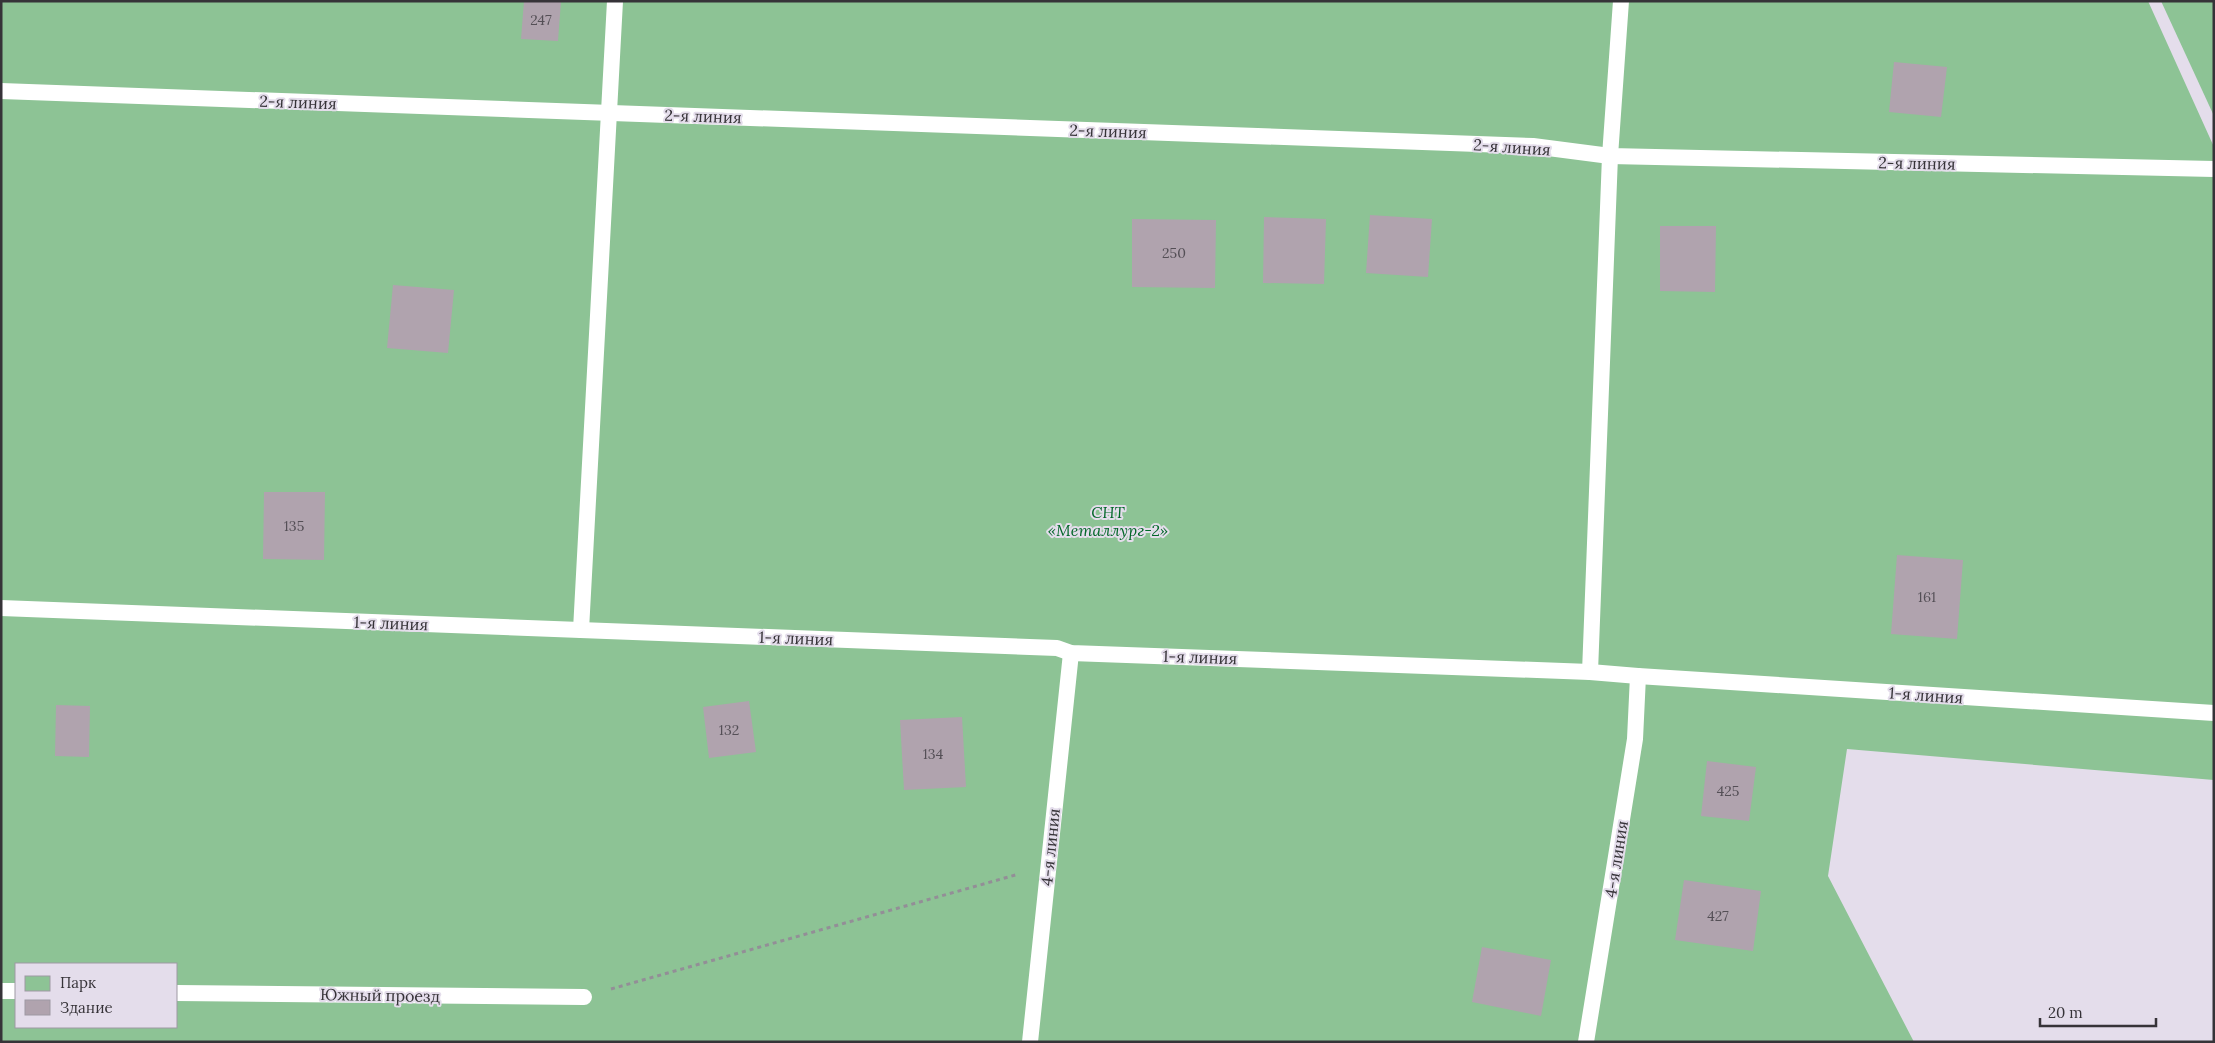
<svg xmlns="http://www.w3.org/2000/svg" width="2215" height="1043" font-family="Lora,serif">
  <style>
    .green { fill: #8dc395; fill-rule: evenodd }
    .building { fill: #b0a3ae }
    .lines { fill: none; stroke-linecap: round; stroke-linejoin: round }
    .path { stroke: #938e97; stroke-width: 3; stroke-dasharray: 4 4; stroke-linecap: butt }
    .lane { stroke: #fff; stroke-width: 16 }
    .labels { text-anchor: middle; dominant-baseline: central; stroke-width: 4; stroke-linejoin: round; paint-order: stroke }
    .number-label { font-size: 14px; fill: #544f56 }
    .street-label { font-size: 16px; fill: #363338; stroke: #e4ddeb }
    .park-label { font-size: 16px; font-style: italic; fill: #026728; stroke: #e4ddeb }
  </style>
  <rect width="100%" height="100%" fill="#e4ddeb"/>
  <!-- green -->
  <g class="green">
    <path d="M1,1H2148L2214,147V780L1847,749L1828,876L1914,1042H1ZM16,964H176V1027H16Z"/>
    <path d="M2161,1H2214V116Z"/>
  </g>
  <!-- building -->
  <g class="building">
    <path d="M524,1H561L558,41L521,39Z"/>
    <path d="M1894,62L1947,67L1941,117L1889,112Z"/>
    <path d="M1370,215L1432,219L1428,277L1366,273Z"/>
    <path d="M1264,217L1326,219L1324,284L1263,283Z"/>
    <path d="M1132,219L1216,220L1215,288L1132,287Z"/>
    <path d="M1660,226H1716L1715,292L1660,291Z"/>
    <path d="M393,285L454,290L448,353L387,348Z"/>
    <path d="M264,492H325L324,560L263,559Z"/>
    <path d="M1897,555L1963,560L1957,639L1891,634Z"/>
    <path d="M749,701L756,752L709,758L703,707Z"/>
    <path d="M56,705L90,706L89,757L55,756Z"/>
    <path d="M962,717L966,787L904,790L900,720Z"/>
    <path d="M1707,761L1756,767L1749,821L1701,816Z"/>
    <path d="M1684,880L1761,891L1753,951L1675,940Z"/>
    <path d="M1482,947L1551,960L1541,1016L1472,1002Z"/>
  </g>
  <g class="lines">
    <!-- path -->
    <path class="path" d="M611,989L1019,874"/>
    <!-- lane -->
    <g class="lane">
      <path d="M1,91L1533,146L1610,156L2214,169"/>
      <path d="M1,608L1057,648L1071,653L1590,672L1638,676L2214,713"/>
      <path d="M581,630L615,1"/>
      <path d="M1590,672L1610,156L1621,1"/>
      <path d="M1,991H16"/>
      <path d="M176,993L584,997"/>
      <path d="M1030,1042L1071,653"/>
      <path d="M1586,1042L1635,739L1638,676"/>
    </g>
  </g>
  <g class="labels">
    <!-- number labels -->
    <g class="number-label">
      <text x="541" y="20">247</text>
      <text x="1174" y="253">250</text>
      <text x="294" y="526">135</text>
      <text x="1927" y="597">161</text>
      <text x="729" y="730">132</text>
      <text x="933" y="754">134</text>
      <text x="1728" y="791">425</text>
      <text x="1718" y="916">427</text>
    </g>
    <!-- street labels -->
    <g class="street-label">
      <text transform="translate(298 102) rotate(2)">2-я линия</text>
      <text transform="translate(703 116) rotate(2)">2-я линия</text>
      <text transform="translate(1108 131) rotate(2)">2-я линия</text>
      <text transform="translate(1512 147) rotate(4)">2-я линия</text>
      <text transform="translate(1917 163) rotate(1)">2-я линия</text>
      <text transform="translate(391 623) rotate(2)">1-я линия</text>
      <text transform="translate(796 638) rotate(2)">1-я линия</text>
      <text transform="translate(1200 657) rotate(2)">1-я линия</text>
      <text transform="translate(1926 695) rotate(4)">1-я линия</text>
      <text transform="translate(1050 847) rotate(-84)">4-я линия</text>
      <text transform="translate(1616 859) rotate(-81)">4-я линия</text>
      <text transform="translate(380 995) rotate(1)">Южный проезд</text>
    </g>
    <!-- park labels -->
    <g class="park-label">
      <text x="1108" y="512">СНТ<tspan x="1108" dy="18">«Металлург-2»</tspan></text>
    </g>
  </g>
  <!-- border -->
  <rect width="2215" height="1043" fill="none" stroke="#363338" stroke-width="5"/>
  <!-- legend -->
  <rect x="15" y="963" width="162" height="65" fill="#e4ddeb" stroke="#9e99a3"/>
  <rect x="25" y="976" width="25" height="15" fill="#8dc395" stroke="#9e99a3"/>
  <text x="60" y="988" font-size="15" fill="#363338">Парк</text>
  <rect x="25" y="1000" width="25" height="15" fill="#b0a3ae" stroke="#9e99a3"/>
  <text x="60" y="1013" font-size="15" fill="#363338">Здание</text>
  <!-- scale -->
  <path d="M2040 1018v8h116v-8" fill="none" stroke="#363338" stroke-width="2.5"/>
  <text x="2048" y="1018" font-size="15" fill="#363338" stroke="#e4ddeb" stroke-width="4" paint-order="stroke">20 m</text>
</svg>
